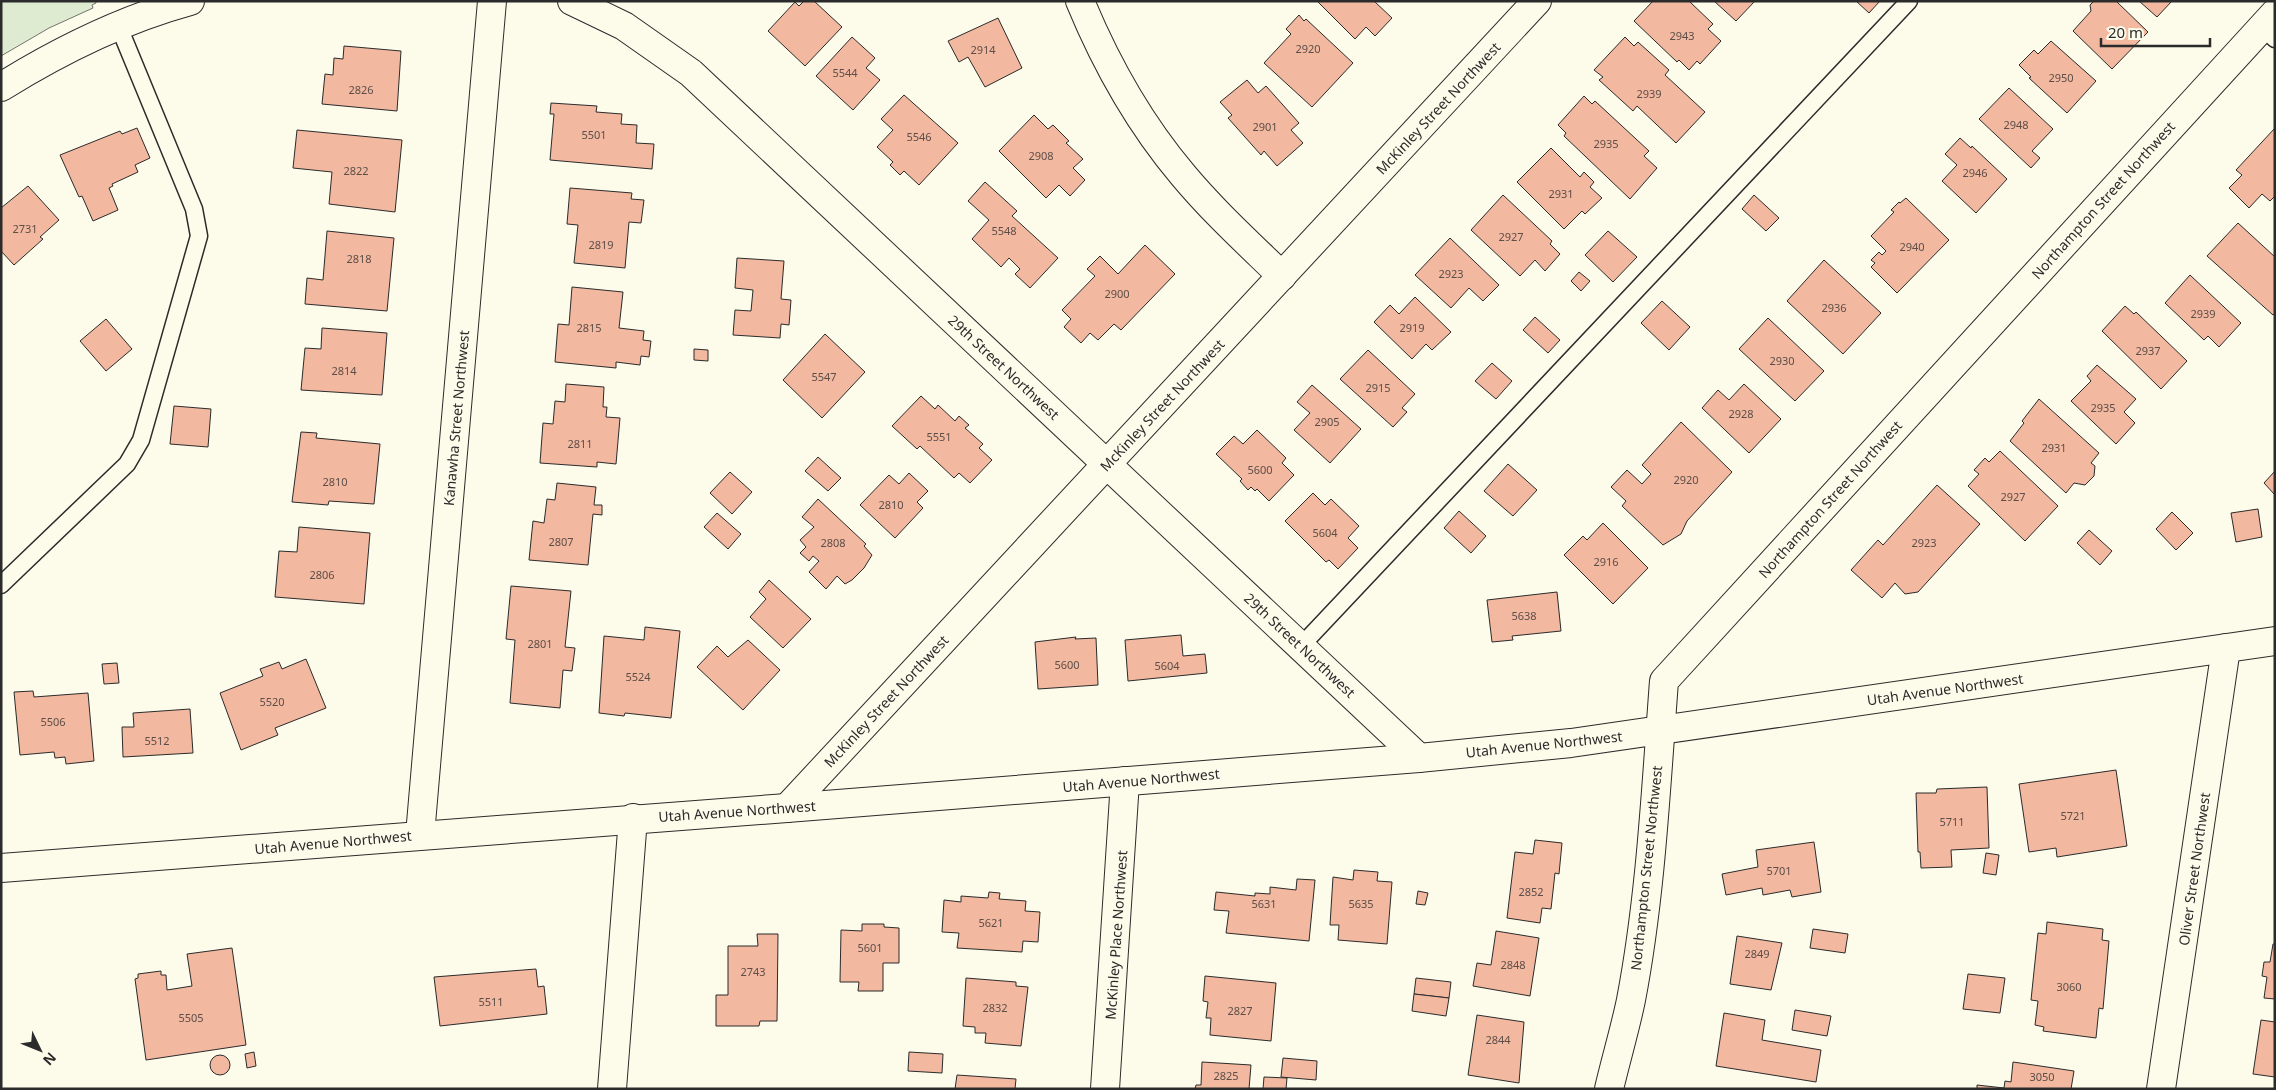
<svg xmlns="http://www.w3.org/2000/svg" width="2276" height="1090" font-family="'Noto Sans',sans-serif">
  <style>
    .green { fill: #deebd1; stroke: #74746e }
    .building { fill: #f2b8a0; stroke: #2b2b2b }
    .lines { fill: none; stroke-linecap: round; stroke-linejoin: round }
    .lane-casing { stroke: #2b2b2b; stroke-width: 19 }
    .street-casing { stroke: #2b2b2b; stroke-width: 30 }
    .secondary-casing { stroke: #2b2b2b; stroke-width: 30 }
    .lane { stroke: #fdfbea; stroke-width: 16 }
    .street { stroke: #fdfbea; stroke-width: 28 }
    .secondary { stroke: #fdfbea; stroke-width: 28 }
    .labels { text-anchor: middle; dominant-baseline: central; stroke-width: 4; stroke-linejoin: round; paint-order: stroke }
    .number-label { font-size: 11px; fill: #5d4e48 }
    .street-label { font-size: 14px; fill: #2b2b2b; stroke: #fdfbea }
  </style>
  <rect width="100%" height="100%" fill="#fdfbea"/>
  <!-- green -->
  <path class="green" d="M1,1H96V3L92,5L93,8L49,28L1,56Z"/>
  <!-- building -->
  <g class="building">
    <path d="M804,1H814L842,27L805,66L768,31L795,2L799,6Z"/>
    <path d="M1317,1H1374L1392,18L1375,36L1366,27L1355,39Z"/>
    <path d="M1653,1H1689L1713,24L1708,29L1721,41L1700,64L1697,61L1689,70L1679,60L1677,62L1634,21Z"/>
    <path d="M1714,1H1755L1736,21Z"/>
    <path d="M1856,1H1880L1869,13Z"/>
    <path d="M2094,1H2116L2148,32L2112,69L2073,31L2091,11L2090,5Z"/>
    <path d="M2139,1H2172L2157,17Z"/>
    <path d="M1299,15L1304,21L1306,19L1353,63L1312,107L1264,63L1291,34L1286,29Z"/>
    <path d="M998,18L1022,68L985,87L968,57L959,62L948,41Z"/>
    <path d="M852,37L875,58L866,68L880,80L853,110L816,76Z"/>
    <path d="M1625,37L1634,46L1638,42L1669,70L1665,75L1705,112L1676,143L1637,106L1633,111L1599,80L1603,77L1594,70Z"/>
    <path d="M2051,41L2096,81L2067,113L2029,78L2031,77L2019,65L2034,50L2038,54Z"/>
    <path d="M344,46L401,51L397,111L322,104L325,74L333,75L334,58L343,59Z"/>
    <path d="M1247,80L1258,93L1266,86L1299,123L1291,130L1303,143L1277,166L1264,151L1261,155L1228,118L1232,115L1220,102Z"/>
    <path d="M2009,88L2053,129L2032,151L2040,158L2031,168L1979,119Z"/>
    <path d="M904,95L958,143L919,185L904,171L900,175L890,165L893,162L877,147L893,130L881,119Z"/>
    <path d="M1584,96L1592,104L1595,101L1649,151L1644,156L1657,168L1630,199L1564,136L1566,133L1558,125Z"/>
    <path d="M551,103L597,106L596,112L622,114L621,124L637,125L636,143L654,144L652,169L550,160L554,114H550Z"/>
    <path d="M1034,115L1048,129L1053,125L1069,141L1066,143L1083,159L1073,168L1085,180L1070,196L1059,185L1046,198L999,151Z"/>
    <path d="M137,128L150,158L135,165L138,172L112,184L113,186L109,188L118,210L93,221L82,196L79,197L60,155L120,131L122,134Z"/>
    <path d="M2275,128V196L2270,201L2262,194L2249,208L2229,188L2242,175L2236,170Z"/>
    <path d="M297,130L402,140L395,212L329,204L332,172L293,168Z"/>
    <path d="M1960,138L1971,148L1972,146L2007,179L1976,213L1942,181L1957,165L1945,154Z"/>
    <path d="M1551,148L1580,177L1584,172L1594,182L1590,187L1602,198L1585,214L1582,211L1564,229L1517,182Z"/>
    <path d="M985,182L1017,211L1012,216L1058,258L1030,288L1015,274L1020,269L1009,258L1001,267L972,239L989,220L968,201Z"/>
    <path d="M28,186L59,220L40,237L43,239L14,265L1,251V208Z"/>
    <path d="M570,188L632,193L631,199L644,200L641,223L629,222L625,268L574,263L578,225L567,224Z"/>
    <path d="M1503,195L1552,241L1550,244L1560,254L1545,271L1535,260L1520,276L1471,230Z"/>
    <path d="M1754,195L1779,218L1766,231L1742,209Z"/>
    <path d="M1906,198L1949,240L1897,293L1871,267L1875,263L1871,260L1879,252L1882,255L1886,251L1871,236L1894,212L1891,210L1899,202L1900,203Z"/>
    <path d="M2238,223L2275,257V313L2273,315L2207,256Z"/>
    <path d="M327,231L394,238L387,311L305,304L307,278L323,280Z"/>
    <path d="M1608,231L1637,257L1613,282L1585,255Z"/>
    <path d="M1450,238L1499,285L1483,301L1469,288L1451,308L1415,275Z"/>
    <path d="M1145,245L1175,274L1121,330L1114,324L1098,340L1090,333L1081,343L1064,327L1071,319L1062,310L1095,276L1087,269L1100,256L1118,274Z"/>
    <path d="M737,258L784,261L781,299L791,300L789,325L781,324L780,338L733,335L735,310L751,311L753,290L735,288Z"/>
    <path d="M1824,260L1881,313L1843,354L1787,301Z"/>
    <path d="M1579,272L1590,281L1581,291L1571,281Z"/>
    <path d="M2190,275L2241,323L2219,347L2208,336L2204,340L2165,303Z"/>
    <path d="M572,287L623,292L619,328L644,331L643,340L651,341L649,357L641,356L640,365L616,362V368L555,362L558,324L569,325Z"/>
    <path d="M1415,297L1451,332L1432,350L1426,344L1412,359L1374,322L1390,305L1399,314Z"/>
    <path d="M1662,301L1690,327L1669,350L1641,323Z"/>
    <path d="M2125,306L2134,314L2136,312L2187,361L2161,389L2102,331Z"/>
    <path d="M1535,317L1560,340L1548,353L1523,330Z"/>
    <path d="M1768,318L1824,371L1795,401L1739,349Z"/>
    <path d="M106,319L132,349L106,371L80,341Z"/>
    <path d="M322,328L387,333L382,395L301,390L305,348L321,349Z"/>
    <path d="M825,334L865,372L822,418L783,380Z"/>
    <path d="M694,349L708,350V361L694,360Z"/>
    <path d="M1368,350L1415,394L1402,408L1407,412L1393,427L1340,379Z"/>
    <path d="M1492,363L1512,381L1496,399L1475,381Z"/>
    <path d="M2097,365L2136,399L2124,412L2135,423L2116,444L2071,401L2091,381L2087,376Z"/>
    <path d="M566,384L604,387L603,407H607L606,417L620,418L616,464L597,462V467L540,463L543,423L553,424L555,401L565,402Z"/>
    <path d="M1744,384L1781,419L1749,453L1702,408L1718,390L1729,400Z"/>
    <path d="M1312,385L1361,429L1330,463L1294,430L1310,413L1297,402Z"/>
    <path d="M921,396L935,409L938,405L955,421L959,416L969,425L965,428L983,444L979,448L992,460L970,483L959,473L954,478L920,446L917,449L892,426Z"/>
    <path d="M2039,399L2099,453L2091,463L2095,466L2094,476L2085,485L2074,483L2066,493L2010,441L2024,423L2022,421Z"/>
    <path d="M174,406L211,409L208,447L170,444Z"/>
    <path d="M1681,422L1732,472L1687,521L1681,534L1663,545L1622,506L1626,501L1611,487L1627,470L1642,484L1651,474L1642,465Z"/>
    <path d="M1257,430L1286,458L1282,463L1294,475L1269,501L1257,489L1255,491L1251,487L1248,490L1240,481L1242,479L1216,454L1234,436L1243,444Z"/>
    <path d="M301,432L317,433L316,438L380,444L374,504L329,501L328,505L292,502Z"/>
    <path d="M2000,451L2058,506L2025,541L1968,486L1979,474L1974,470L1985,458L1989,462Z"/>
    <path d="M818,457L841,478L828,491L805,471Z"/>
    <path d="M1508,464L1537,490L1513,516L1484,491Z"/>
    <path d="M2275,471V495L2264,483Z"/>
    <path d="M730,472L752,492L732,514L710,493Z"/>
    <path d="M909,473L928,491L917,502L923,508L895,538L860,505L889,475L899,484Z"/>
    <path d="M557,483L596,487L594,505H602V515L593,514L588,565L529,560L533,521L544,523L547,499L555,500Z"/>
    <path d="M1937,485L1980,524L1918,592L1905,594L1895,583L1882,598L1851,570L1878,540L1883,545Z"/>
    <path d="M1313,493L1325,505L1331,499L1359,526L1348,538L1358,548L1338,569L1329,560L1326,562L1285,521Z"/>
    <path d="M818,499L866,544L864,546L872,555L864,568L852,580L845,584L837,576L826,589L809,572L819,561L813,556L809,561L800,553L806,547L800,540L814,527L802,517Z"/>
    <path d="M2258,509L2262,537L2236,542L2231,513Z"/>
    <path d="M1459,511L1486,536L1471,553L1444,528Z"/>
    <path d="M2172,512L2193,533L2176,550L2156,529Z"/>
    <path d="M717,513L741,534L728,549L704,527Z"/>
    <path d="M1603,523L1648,568L1613,604L1564,555L1583,536L1587,540Z"/>
    <path d="M299,527L370,533L364,604L275,597L279,551L297,552Z"/>
    <path d="M2089,530L2112,551L2100,565L2077,543Z"/>
    <path d="M769,580L811,619L783,648L750,617L766,599L759,592Z"/>
    <path d="M511,586L571,591L565,647L575,648L572,671L563,670L560,708L510,703L515,640L506,639Z"/>
    <path d="M1557,592L1561,631L1512,636L1513,640L1492,642L1487,600Z"/>
    <path d="M645,627L680,631L671,718L625,713L624,716L599,713L604,636L644,640Z"/>
    <path d="M1181,635L1183,656L1205,654L1207,673L1128,681L1125,640Z"/>
    <path d="M1076,637L1075,639L1096,638L1098,685L1038,689L1035,642Z"/>
    <path d="M748,640L780,670L743,710L697,667L717,646L728,657Z"/>
    <path d="M306,659L326,708L275,728L278,735L241,750L220,693L263,676L260,669L279,662L282,669Z"/>
    <path d="M117,663L119,683L104,684L102,664Z"/>
    <path d="M33,691L34,697L88,693L94,761L66,764L65,757L55,758L54,752L20,755L14,692Z"/>
    <path d="M190,709L193,753L123,757L122,727H134L133,713Z"/>
    <path d="M2116,770L2127,846L2057,857L2056,848L2029,852L2019,784Z"/>
    <path d="M1987,787L1989,848L1951,850L1952,867L1921,868L1920,852H1918L1916,793H1936L1937,789Z"/>
    <path d="M1535,840L1562,843L1559,874L1555,873L1551,909L1542,908L1540,923L1507,918L1515,852L1533,854Z"/>
    <path d="M1814,842L1821,892L1792,897L1790,890L1763,895L1762,888L1726,895L1722,874L1758,867L1756,850Z"/>
    <path d="M1986,853L1999,855L1996,875L1983,873Z"/>
    <path d="M1354,870L1378,872L1377,881L1392,882L1387,944L1338,940L1339,925H1330L1333,877L1353,880Z"/>
    <path d="M1297,879L1315,880L1309,941L1226,933L1229,911L1214,910L1216,892L1255,896V893L1270,894V887L1296,890Z"/>
    <path d="M1418,891L1428,893L1425,905L1416,904Z"/>
    <path d="M989,892L1000,893L999,899L1026,901L1025,911L1040,912L1038,942L1023,941L1022,952L957,948L959,933L942,932L944,900L961,902V896L988,898Z"/>
    <path d="M2047,922L2103,929L2102,940L2109,941L2103,1009L2099,1008L2096,1038L2043,1031L2044,1027L2035,1025L2038,1001L2031,1000L2038,933L2046,934Z"/>
    <path d="M862,924H884V927L899,928V963H883V991H858L859,982H840L841,930L862,931Z"/>
    <path d="M1813,929L1848,934L1845,953L1810,948Z"/>
    <path d="M1496,931L1539,938L1530,996L1473,986L1477,963L1491,965Z"/>
    <path d="M757,934H778L777,1021H760L759,1026H716V995H728V946H758Z"/>
    <path d="M1737,936L1782,943L1771,990L1730,984Z"/>
    <path d="M2273,944H2275V999L2264,998L2267,977L2262,976L2264,962H2270Z"/>
    <path d="M232,948L246,1045L146,1060L135,979L138,978V974L161,971V975H166L167,990L192,986L187,954Z"/>
    <path d="M536,969L538,987L544,986L547,1014L440,1026L434,977Z"/>
    <path d="M1968,974L2005,978L2000,1013L1963,1009Z"/>
    <path d="M1205,976L1276,983L1271,1041L1210,1035L1211,1018H1206L1208,1002L1203,1001Z"/>
    <path d="M966,978L1016,982V986L1028,987L1021,1046L985,1043L986,1033H975V1027L963,1026Z"/>
    <path d="M1416,978L1451,982L1449,998L1414,994Z"/>
    <path d="M1414,994L1449,998L1446,1016L1412,1011Z"/>
    <path d="M1795,1010L1831,1016L1827,1036L1792,1030Z"/>
    <path d="M1724,1013L1765,1020L1762,1040L1821,1050L1816,1082L1716,1066Z"/>
    <path d="M1477,1015L1524,1022L1519,1083L1468,1075Z"/>
    <path d="M2261,1020L2275,1022V1077L2253,1074Z"/>
    <path d="M254,1052L256,1066L247,1068L245,1054Z"/>
    <path d="M909,1052L943,1054L942,1073L908,1071Z"/>
    <circle cx="220" cy="1065" r="10"/>
    <path d="M1283,1058L1317,1061L1316,1080L1281,1077Z"/>
    <path d="M1202,1062L1251,1065L1249,1089H1195L1196,1085H1201Z"/>
    <path d="M2013,1062L2074,1071L2071,1089H1977V1085L2004,1088L2005,1081L2011,1082Z"/>
    <path d="M957,1075L1016,1079L1015,1089H955Z"/>
    <path d="M1264,1077L1287,1078L1286,1089H1263Z"/>
  </g>
  <g class="lines">
    <!-- lane casing -->
    <g class="lane-casing">
      <g id="lane">
        <path d="M2262,27L2275,39"/>
        <path d="M1,585L127,464L141,440L199,236L194,209L119,27"/>
        <path d="M1301,646L1909,1"/>
      </g>
    </g>
    <!-- street casing -->
    <g class="street-casing">
      <g id="street">
        <path d="M572,1L624,26L691,73L1419,758"/>
        <path d="M1080,1C1106,64 1139,123 1183,175C1213,211 1248,243 1282,276"/>
        <path d="M1,87C59,51 124,19 190,1"/>
        <path d="M787,808L1537,1"/>
        <path d="M420,835L492,1"/>
        <path d="M612,1089L633,818"/>
        <path d="M1105,1089L1125,781"/>
        <path d="M1609,1089C1616,1059 1625,1029 1631,1000C1651,895 1656,787 1664,681L2275,13"/>
        <path d="M2161,1089L2226,648"/>
      </g>
    </g>
    <!-- secondary casing -->
    <g class="secondary-casing">
      <path id="secondary" d="M1,868L787,808L1419,758L1571,743L2275,641"/>
    </g>
    <!-- lane -->
    <use href="#lane" class="lane"/>
    <!-- street -->
    <use href="#street" class="street"/>
    <!-- secondary -->
    <use href="#secondary" class="secondary"/>
  </g>
  <g class="labels">
    <!-- number labels -->
    <g class="number-label">
      <text x="1682" y="35">2943</text>
      <text x="1308" y="48">2920</text>
      <text x="983" y="49">2914</text>
      <text x="845" y="72">5544</text>
      <text x="2061" y="77">2950</text>
      <text x="361" y="89">2826</text>
      <text x="1649" y="93">2939</text>
      <text x="2016" y="124">2948</text>
      <text x="1265" y="126">2901</text>
      <text x="594" y="134">5501</text>
      <text x="919" y="136">5546</text>
      <text x="1606" y="143">2935</text>
      <text x="1041" y="155">2908</text>
      <text x="356" y="170">2822</text>
      <text x="1975" y="172">2946</text>
      <text x="1561" y="193">2931</text>
      <text x="25" y="228">2731</text>
      <text x="1004" y="230">5548</text>
      <text x="1511" y="236">2927</text>
      <text x="601" y="244">2819</text>
      <text x="1912" y="246">2940</text>
      <text x="359" y="258">2818</text>
      <text x="1451" y="273">2923</text>
      <text x="1117" y="293">2900</text>
      <text x="1834" y="307">2936</text>
      <text x="2203" y="313">2939</text>
      <text x="589" y="327">2815</text>
      <text x="1412" y="327">2919</text>
      <text x="2148" y="350">2937</text>
      <text x="1782" y="360">2930</text>
      <text x="344" y="370">2814</text>
      <text x="824" y="376">5547</text>
      <text x="1378" y="387">2915</text>
      <text x="2103" y="407">2935</text>
      <text x="1741" y="413">2928</text>
      <text x="1327" y="421">2905</text>
      <text x="939" y="436">5551</text>
      <text x="580" y="443">2811</text>
      <text x="2054" y="447">2931</text>
      <text x="1260" y="469">5600</text>
      <text x="1686" y="479">2920</text>
      <text x="335" y="481">2810</text>
      <text x="2013" y="496">2927</text>
      <text x="891" y="504">2810</text>
      <text x="1325" y="532">5604</text>
      <text x="561" y="541">2807</text>
      <text x="833" y="542">2808</text>
      <text x="1924" y="542">2923</text>
      <text x="1606" y="561">2916</text>
      <text x="322" y="574">2806</text>
      <text x="1524" y="615">5638</text>
      <text x="540" y="643">2801</text>
      <text x="1067" y="664">5600</text>
      <text x="1167" y="665">5604</text>
      <text x="638" y="676">5524</text>
      <text x="272" y="701">5520</text>
      <text x="53" y="721">5506</text>
      <text x="157" y="740">5512</text>
      <text x="2073" y="815">5721</text>
      <text x="1952" y="821">5711</text>
      <text x="1779" y="870">5701</text>
      <text x="1531" y="891">2852</text>
      <text x="1264" y="903">5631</text>
      <text x="1361" y="903">5635</text>
      <text x="991" y="922">5621</text>
      <text x="870" y="947">5601</text>
      <text x="1757" y="953">2849</text>
      <text x="1513" y="964">2848</text>
      <text x="753" y="971">2743</text>
      <text x="2069" y="986">3060</text>
      <text x="491" y="1001">5511</text>
      <text x="995" y="1007">2832</text>
      <text x="1240" y="1010">2827</text>
      <text x="191" y="1017">5505</text>
      <text x="1498" y="1039">2844</text>
      <text x="1226" y="1075">2825</text>
      <text x="2042" y="1076">3050</text>
    </g>
    <!-- street labels -->
    <g class="street-label">
      <text transform="translate(1438 108) rotate(-47)">McKinley Street Northwest</text>
      <text transform="translate(2103 200) rotate(-48)">Northampton Street Northwest</text>
      <text transform="translate(1004 367) rotate(43)">29th Street Northwest</text>
      <text transform="translate(1162 405) rotate(-47)">McKinley Street Northwest</text>
      <text transform="translate(456 418) rotate(-85)">Kanawha Street Northwest</text>
      <text transform="translate(1830 499) rotate(-48)">Northampton Street Northwest</text>
      <text transform="translate(1300 645) rotate(43)">29th Street Northwest</text>
      <text transform="translate(1945 689) rotate(-8)">Utah Avenue Northwest</text>
      <text transform="translate(886 701) rotate(-47)">McKinley Street Northwest</text>
      <text transform="translate(1544 744) rotate(-6)">Utah Avenue Northwest</text>
      <text transform="translate(1141 780) rotate(-5)">Utah Avenue Northwest</text>
      <text transform="translate(737 811) rotate(-4)">Utah Avenue Northwest</text>
      <text transform="translate(333 842) rotate(-5)">Utah Avenue Northwest</text>
      <text transform="translate(1646 868) rotate(-84)">Northampton Street Northwest</text>
      <text transform="translate(2194 869) rotate(-82)">Oliver Street Northwest</text>
      <text transform="translate(1116 935) rotate(-86)">McKinley Place Northwest</text>
    </g>
  </g>
  <!-- border -->
  <rect width="2276" height="1090" fill="none" stroke="#2b2b2b" stroke-width="5"/>
  <!-- north arrow -->
  <g transform="translate(40 1050) rotate(133)" stroke="#fdfbea" stroke-width="4" paint-order="stroke">
  <path d="M0-4L9 19L0 12L-9 19Z" fill="#2b2b2b"/>
  <text y="-8" font-size="14" font-weight="bold" text-anchor="middle" fill="#2b2b2b">N</text>
  </g>
  <!-- scale -->
  <path d="M2101 38v8h109v-8" fill="none" stroke="#2b2b2b" stroke-width="2.5"/>
  <text x="2108" y="38" font-size="15" fill="#2b2b2b" stroke="#fdfbea" stroke-width="4" paint-order="stroke">20 m</text>
</svg>
